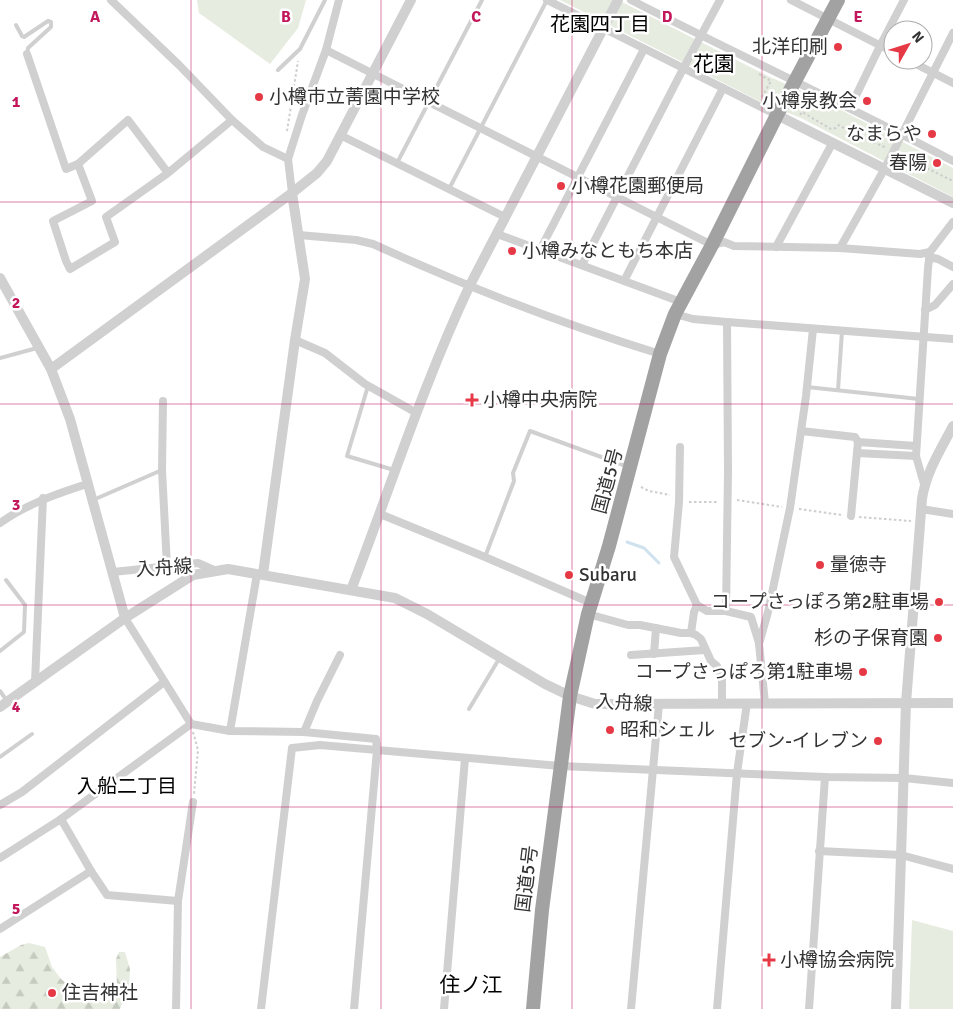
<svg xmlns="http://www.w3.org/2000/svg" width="953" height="1009" font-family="Signika,'Noto Sans JP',sans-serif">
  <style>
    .forest { fill: url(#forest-firs) }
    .park { fill: #e6ecdf }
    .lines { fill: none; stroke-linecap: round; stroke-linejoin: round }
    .stream { stroke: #cfe2ee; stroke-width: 3 }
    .path { stroke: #cdcdcd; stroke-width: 2; stroke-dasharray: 2.5 2.5; stroke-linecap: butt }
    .service { stroke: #d0d0d0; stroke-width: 4 }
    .minor { stroke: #d0d0d0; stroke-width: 8 }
    .tertiary { stroke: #d0d0d0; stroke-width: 10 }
    .trunk { stroke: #a2a2a2; stroke-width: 14 }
    .grid { fill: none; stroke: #c2185b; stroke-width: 1; stroke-opacity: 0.55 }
    .poi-dot { fill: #e63946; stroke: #fff; stroke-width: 2 }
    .labels { text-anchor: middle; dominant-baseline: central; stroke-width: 5; stroke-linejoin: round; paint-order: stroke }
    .poi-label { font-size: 19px; fill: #333; stroke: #fff; text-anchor: start }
    .street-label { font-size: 19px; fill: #333; stroke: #fff }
    .neighbourhood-label { font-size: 20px; fill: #000; stroke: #fff }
    .quarter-label { font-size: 21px; fill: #000; stroke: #fff }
    .grid-label { font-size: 16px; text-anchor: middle; font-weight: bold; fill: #c2185b; stroke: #fff; stroke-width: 5; stroke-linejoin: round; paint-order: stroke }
  </style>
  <defs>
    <pattern id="forest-firs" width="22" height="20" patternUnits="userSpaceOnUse" patternTransform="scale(1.25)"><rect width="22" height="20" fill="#e6ecdf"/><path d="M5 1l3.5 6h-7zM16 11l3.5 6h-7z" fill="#c6cbc0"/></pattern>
  </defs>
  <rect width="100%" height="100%" fill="#fff"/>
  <!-- forest -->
  <path class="forest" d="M29,943L45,947L52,967L61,979L84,997L99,1002L109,1000L117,987L116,959L119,952H125L130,969L129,988L120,1009H0V957L21,945Z"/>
  <!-- park -->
  <g class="park">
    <path d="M197,0H306L298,28L270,64L199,13Z"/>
    <path d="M560,0H618L770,77L818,98L953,168V197L801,118L761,102Z"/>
    <path d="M912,920L953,931V1009H909Z"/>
  </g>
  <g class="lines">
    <!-- stream -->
    <path class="stream" d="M627,542L644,548L659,563"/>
    <!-- path -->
    <g class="path">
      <path d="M759,74L771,81L762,97"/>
      <path d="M800,115L802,112L831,129L836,128L839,125L852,133L887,148"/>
      <path d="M287,131L298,61"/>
      <path d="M900,155L953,181"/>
      <path d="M641,487L649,491L670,495"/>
      <path d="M737,500L782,507"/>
      <path d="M689,502H719"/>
      <path d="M799,509L842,515"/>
      <path d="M859,517L911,521"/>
      <path d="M193,732L198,750L194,794"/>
    </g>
    <!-- service -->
    <g class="service">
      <path d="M16,25L22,36L24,37L48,21L51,22V27L28,48L27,54"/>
      <path d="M278,70L300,49L325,0"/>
      <path d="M397,163L482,0"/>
      <path d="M449,189L547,0"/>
      <path d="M0,358L37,348"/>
      <path d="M368,386L347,456L394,470"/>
      <path d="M807,387L919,399"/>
      <path d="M838,390L842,331"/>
      <path d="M93,500L162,470"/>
      <path d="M485,557L514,481L513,473L530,431L626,466"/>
      <path d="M0,651L24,632L25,605L6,580"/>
      <path d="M0,691L7,701"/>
      <path d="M469,709L499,659"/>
      <path d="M0,757L32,734"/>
    </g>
    <!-- minor -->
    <g class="minor">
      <path d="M111,0L179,65L232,120L263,147L288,159"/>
      <path d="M547,0L777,115"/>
      <path d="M631,0C738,55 847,105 953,161"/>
      <path d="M791,0L893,52"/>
      <path d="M326,50L712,245L724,242L734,246L840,248L920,254L930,252"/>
      <path d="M27,54L66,169L78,164"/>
      <path d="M908,60L953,83"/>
      <path d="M850,108L880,46L904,0"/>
      <path d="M340,135L505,217"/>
      <path d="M168,173L106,217L115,242L70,269L66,261L53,221L92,201L78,164L128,120L168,173L232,120"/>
      <path d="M292,193L288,159L302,115L326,50L339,0"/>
      <path d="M497,234L681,302"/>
      <path d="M299,235L356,240L373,244C467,287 562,324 660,354"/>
      <path d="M776,247L833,142"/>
      <path d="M840,248L885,168L953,33"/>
      <path d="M540,250L644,49"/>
      <path d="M929,257L938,259L953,267"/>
      <path d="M582,265L683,69L720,0"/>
      <path d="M624,281L723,88"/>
      <path d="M925,310L935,305L953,284"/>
      <path d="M675,314L693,319L727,322L953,339"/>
      <path d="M727,322L728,471L726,611L751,617L759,643"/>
      <path d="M295,340L325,353L365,384L415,412"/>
      <path d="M163,401L162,470L167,566"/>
      <path d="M801,431L855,437L858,442L851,516"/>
      <path d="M858,442L916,446"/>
      <path d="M680,447L679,502L674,557L697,605L707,611H726"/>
      <path d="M857,453L916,456"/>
      <path d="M924,484L916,456L928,268L930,252L953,222"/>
      <path d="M921,509L953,514"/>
      <path d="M380,514L485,557L591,603"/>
      <path d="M0,523C27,504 56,494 87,484"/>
      <path d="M113,572L198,563L214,570"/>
      <path d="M588,614L628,625H640L681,633H691L696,635L701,639L711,661L717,666L722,678V703"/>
      <path d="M125,618L191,724L230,731L304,732L376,739L377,750L560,766L825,777L904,778L953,783"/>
      <path d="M691,633L694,612L697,605"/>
      <path d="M654,654L656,628"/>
      <path d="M631,655L705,650"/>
      <path d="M35,682L43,498"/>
      <path d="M765,703L759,644L768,612L790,508L806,396L813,329"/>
      <path d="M230,731L257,574"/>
      <path d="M304,732L317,701L340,655"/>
      <path d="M0,805L22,792L164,682"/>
      <path d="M61,819L91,871L107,895L178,901"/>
      <path d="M819,851L901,855L953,869"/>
      <path d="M0,858L61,819L191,724"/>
      <path d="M0,929L91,871"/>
      <path d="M176,1009L178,901L193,802"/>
      <path d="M261,1009L292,748L320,745L377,750L354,1009"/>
      <path d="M444,1009L465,758"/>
      <path d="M631,1009L659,704"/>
      <path d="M717,1009L737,773L747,703"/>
      <path d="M809,1009L825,777"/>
    </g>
    <!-- tertiary -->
    <g class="tertiary">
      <path d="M777,115L953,203"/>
      <path d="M0,278L51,369L70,419L125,618"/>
      <path d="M51,369L292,193L317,173L327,161L411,0"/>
      <path d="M263,574L295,340L305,279L292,193"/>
      <path d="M351,590C390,489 423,385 469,287L618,0"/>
      <path d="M0,707L125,618L193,575L228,569L395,598L427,614L545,684L570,696L595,704L953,703"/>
      <path d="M896,1009L906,703L922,499C926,472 941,449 953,426"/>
    </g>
    <!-- trunk -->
    <path class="trunk" d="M533,1009L542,910L570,696L588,614L609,546L660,354L675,314L712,245L777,115L838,0"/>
  </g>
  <!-- grid -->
  <path class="grid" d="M191,0V1009M381,0V1009M572,0V1009M762,0V1009M0,202H953M0,404H953M0,605H953M0,807H953"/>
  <!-- markers -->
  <g class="poi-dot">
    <circle cx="838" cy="47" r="5"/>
    <circle cx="259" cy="97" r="5"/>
    <circle cx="867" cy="101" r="5"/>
    <circle cx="932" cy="134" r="5"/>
    <circle cx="937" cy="163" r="5"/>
    <circle cx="561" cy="186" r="5"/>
    <circle cx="512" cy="251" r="5"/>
    <path d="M469.5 392.5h5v5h5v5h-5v5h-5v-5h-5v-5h5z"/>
    <circle cx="820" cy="565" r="5"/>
    <circle cx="569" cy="575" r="5"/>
    <circle cx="939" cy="602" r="5"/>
    <circle cx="938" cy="638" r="5"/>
    <circle cx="863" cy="672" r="5"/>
    <circle cx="610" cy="730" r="5"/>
    <circle cx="878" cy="741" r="5"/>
    <path d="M766.5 952.5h5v5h5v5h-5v5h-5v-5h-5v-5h5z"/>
    <circle cx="52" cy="993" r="5"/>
  </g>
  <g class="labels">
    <!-- poi labels -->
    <g class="poi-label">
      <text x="828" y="47" text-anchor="end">北洋印刷</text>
      <text x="269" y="97">小樽市立菁園中学校</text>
      <text x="857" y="101" text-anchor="end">小樽泉教会</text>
      <text x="922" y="134" text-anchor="end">なまらや</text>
      <text x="927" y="163" text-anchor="end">春陽</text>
      <text x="571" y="186">小樽花園郵便局</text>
      <text x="522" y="251">小樽みなともち本店</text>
      <text x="483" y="400">小樽中央病院</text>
      <text x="830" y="565">量徳寺</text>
      <text x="579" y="575">Subaru</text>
      <text x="929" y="602" text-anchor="end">コープさっぽろ第2駐車場</text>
      <text x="928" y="638" text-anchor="end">杉の子保育園</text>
      <text x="853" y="672" text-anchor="end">コープさっぽろ第1駐車場</text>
      <text x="620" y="730">昭和シェル</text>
      <text x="868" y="741" text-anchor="end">セブン-イレブン</text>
      <text x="780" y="960">小樽協会病院</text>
      <text x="62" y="993">住吉神社</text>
    </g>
    <!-- street labels -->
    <g class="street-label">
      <text transform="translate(608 481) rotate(-75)">国道5号</text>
      <text transform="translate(164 568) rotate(-4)">入舟線</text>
      <text transform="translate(624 703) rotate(3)">入舟線</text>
      <text transform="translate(527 879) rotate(-83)">国道5号</text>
    </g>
    <!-- neighbourhood labels -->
    <g class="neighbourhood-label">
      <text x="600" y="24">花園四丁目</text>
      <text x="127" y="786">入船二丁目</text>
    </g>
    <!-- quarter labels -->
    <g class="quarter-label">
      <text x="714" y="64">花園</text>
      <text x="471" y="985">住ノ江</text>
    </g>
  </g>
  <g class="grid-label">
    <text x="95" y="22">A</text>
    <text x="286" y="22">B</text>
    <text x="476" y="22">C</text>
    <text x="667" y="22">D</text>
    <text x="858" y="22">E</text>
    <text x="16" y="107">1</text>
    <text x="16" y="308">2</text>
    <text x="16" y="510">3</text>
    <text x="16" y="712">4</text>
    <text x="16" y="914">5</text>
  </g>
  <!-- north arrow -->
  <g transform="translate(908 45) rotate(51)"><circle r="24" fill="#ffffff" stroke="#adadad"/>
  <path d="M0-4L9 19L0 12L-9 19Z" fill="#e63946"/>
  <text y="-8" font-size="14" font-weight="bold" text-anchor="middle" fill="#333333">N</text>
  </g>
</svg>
